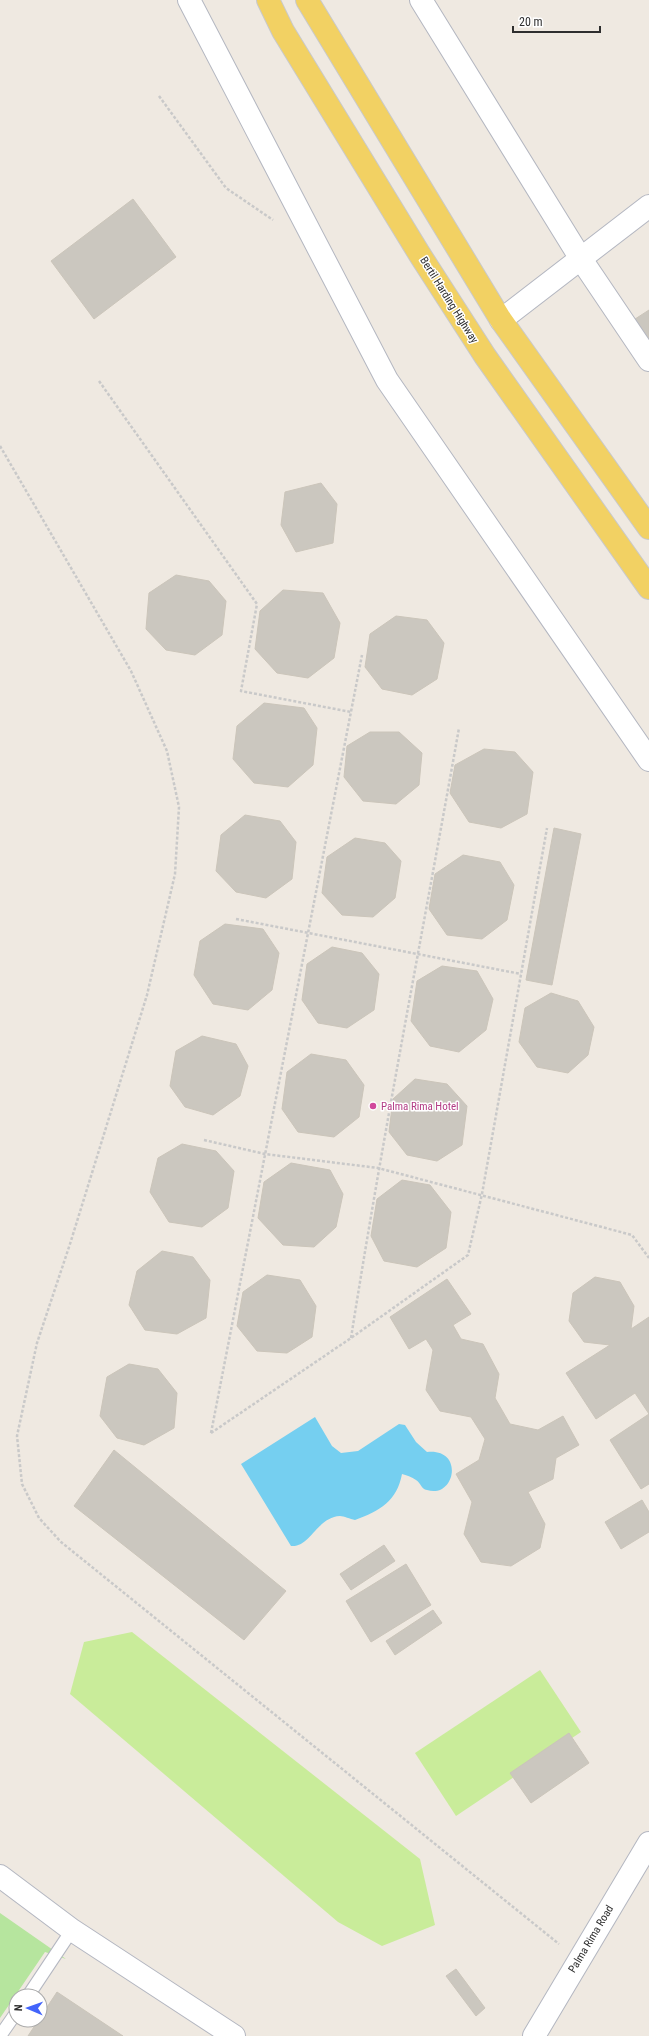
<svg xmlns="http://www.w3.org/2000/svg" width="649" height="2036" font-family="'Roboto Condensed',sans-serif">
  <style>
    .green { fill: #b6e59e }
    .pitch { fill: #c9ec9a }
    .water { fill: #75cff0 }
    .building { fill: #cbc7bf; stroke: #cbc5ba }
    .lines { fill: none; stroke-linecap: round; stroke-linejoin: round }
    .lane-casing { stroke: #b4b7c1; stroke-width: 14 }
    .street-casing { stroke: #b4b7c1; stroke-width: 24 }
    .secondary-casing { stroke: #b4b7c1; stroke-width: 24 }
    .primary-casing { stroke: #c9c9c9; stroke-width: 24 }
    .path { stroke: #c9c9c9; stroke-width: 2.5; stroke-dasharray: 3 2; stroke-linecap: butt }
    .lane { stroke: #fff; stroke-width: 12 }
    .street { stroke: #fff; stroke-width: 22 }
    .secondary { stroke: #fff; stroke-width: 22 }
    .primary { stroke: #f2d163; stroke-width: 22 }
    .hotel-dot { fill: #d1479c; stroke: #fff; stroke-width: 1.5 }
    .labels { text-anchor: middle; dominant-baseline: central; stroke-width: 3; stroke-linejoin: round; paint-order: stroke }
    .street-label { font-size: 11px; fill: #2e2e2e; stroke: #fff }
    .hotel-label { font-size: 11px; fill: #b23c85; stroke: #fff; text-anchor: start }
  </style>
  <rect width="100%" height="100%" fill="#efe9e1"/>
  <!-- green -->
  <path class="green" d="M0,1913L66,1959L45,1952L0,2018Z"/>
  <!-- pitch -->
  <g class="pitch">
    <path d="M132,1632L420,1859L435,1925L382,1946L338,1922L70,1694L84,1642Z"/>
    <path d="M540,1670L581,1732L456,1816L415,1753Z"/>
  </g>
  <!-- water -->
  <path class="water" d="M315,1417L332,1446L341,1453L358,1451L399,1424L405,1425L416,1442L427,1452C465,1448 455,1499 427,1490C421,1489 421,1483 416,1480C412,1477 406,1475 402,1474C397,1501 380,1511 355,1520C350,1519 344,1516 340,1516C317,1517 310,1548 291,1546L241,1464Z"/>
  <!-- building -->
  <g class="building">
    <path d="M133,199L176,257L94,319L51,261Z"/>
    <path d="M649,310V339L645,342L632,321Z"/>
    <path d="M321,483L337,504L333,543L296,552L281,525L285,492Z"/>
    <path d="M176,575L209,581L226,601L222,635L195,655L166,650L146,629L149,593Z"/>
    <path d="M283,590L323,593L340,623L334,658L308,678L277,673L255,649L260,611Z"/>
    <path d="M396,616L427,620L444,643L437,679L412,695L382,689L365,667L370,634Z"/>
    <path d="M264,703L304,708L317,728L313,765L288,787L254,783L233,759L237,726Z"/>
    <path d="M370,732H399L422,753L419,785L396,804L363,801L344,777L347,746Z"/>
    <path d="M484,749L515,752L533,772L527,814L501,828L469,822L450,793L455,765Z"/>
    <path d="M245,815L280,821L296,842L292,879L266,898L236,892L216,871L221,835Z"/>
    <path d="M554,828L581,834L552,985L526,980Z"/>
    <path d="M355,838L385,843L401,861L395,898L373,917L342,915L322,893L327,857Z"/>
    <path d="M463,855L500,862L514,885L507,920L482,939L447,935L429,909L435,874Z"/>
    <path d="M225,924L263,929L279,953L272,990L248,1010L213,1004L194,975L200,941Z"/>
    <path d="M332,947L362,953L379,974L374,1010L347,1028L318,1023L302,1000L307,964Z"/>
    <path d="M442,966L477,971L493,999L486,1030L459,1052L430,1046L411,1021L417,981Z"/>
    <path d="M551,993L578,1001L594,1027L588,1055L568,1073L537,1067L519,1042L525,1008Z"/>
    <path d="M202,1036L236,1044L248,1066L240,1096L213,1115L185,1107L170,1086L176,1051Z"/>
    <path d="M311,1054L346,1060L364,1085L359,1117L334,1137L298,1132L282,1109L287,1072Z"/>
    <path d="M415,1079L447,1084L467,1106L462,1145L437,1161L407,1155L389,1132L393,1099Z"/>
    <path d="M182,1144L216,1151L234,1171L228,1208L202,1227L169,1222L150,1192L158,1158Z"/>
    <path d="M291,1163L330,1170L343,1194L336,1227L314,1247L283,1245L258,1218L264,1182Z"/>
    <path d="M402,1180L430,1185L451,1212L446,1248L417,1267L384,1261L371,1236L377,1199Z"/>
    <path d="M162,1251L193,1257L210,1280L206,1318L177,1334L145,1330L129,1305L137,1271Z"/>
    <path d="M267,1275L300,1280L316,1306L312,1337L287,1353L257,1351L237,1326L243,1292Z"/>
    <path d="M595,1277L620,1282L634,1306L631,1329L649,1317V1484L641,1489L610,1440L649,1414L635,1393L596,1419L566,1373L610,1345L584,1342L569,1321L573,1293Z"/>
    <path d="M447,1279L471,1314L453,1325L461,1339L483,1344L499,1374L495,1398L510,1424L538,1430L563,1416L579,1445L556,1458L553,1479L528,1492L545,1524L540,1548L511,1566L481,1562L464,1534L472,1502L456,1474L479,1460L485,1439L471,1417L440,1411L426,1390L433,1350L426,1339L409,1349L390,1317Z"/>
    <path d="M129,1364L158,1369L177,1393L174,1428L144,1445L117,1438L100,1416L107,1377Z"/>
    <path d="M114,1450L286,1591L244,1640L74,1506Z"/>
    <path d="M642,1500L649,1512V1532L621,1549L605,1522Z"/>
    <path d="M384,1545L395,1561L351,1590L340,1574Z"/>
    <path d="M406,1564L431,1605L371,1642L346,1601Z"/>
    <path d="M433,1610L442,1623L395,1655L386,1641Z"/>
    <path d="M569,1733L589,1763L531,1803L510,1773Z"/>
    <path d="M456,1969L485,2008L476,2016L446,1976Z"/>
    <path d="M57,1992L123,2036H28Z"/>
  </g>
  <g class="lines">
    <!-- lane casing -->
    <g class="lane-casing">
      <g id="lane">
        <path d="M28,1996L72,1930"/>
        <path d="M0,2036L16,2013"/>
      </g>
    </g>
    <!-- street casing -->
    <g class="street-casing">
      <g id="street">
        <path d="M189,0L387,380L649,760"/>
        <path d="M421,0L581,259L649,360"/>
        <path d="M501,320L649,206"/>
        <path d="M0,1876L72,1930L234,2036"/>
      </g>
    </g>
    <!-- secondary casing -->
    <g class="secondary-casing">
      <path id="secondary" d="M534,2036L649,1843"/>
    </g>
    <!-- primary casing -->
    <g class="primary-casing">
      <g id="primary">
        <path d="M268,0L283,31L420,255L485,356L649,588"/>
        <path d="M307,0L501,320L649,528"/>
      </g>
    </g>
    <!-- path -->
    <g class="path">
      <path d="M159,96L226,188L273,220"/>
      <path d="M99,381L257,604L241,691L351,712"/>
      <path d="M0,446L131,671L167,751L179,807L175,874L147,995L70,1244L37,1343L17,1436L22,1484L39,1518L61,1542L559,1944"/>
      <path d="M236,919L521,974"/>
      <path d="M204,1140L265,1154L378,1168L632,1235L649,1258"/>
      <path d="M351,1338C383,1134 423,931 459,728"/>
      <path d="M211,1433L362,655"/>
      <path d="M211,1433L351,1338L468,1255L482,1194L547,828"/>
    </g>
    <!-- lane -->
    <use href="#lane" class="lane"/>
    <!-- street -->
    <use href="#street" class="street"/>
    <!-- secondary -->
    <use href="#secondary" class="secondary"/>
    <!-- primary -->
    <use href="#primary" class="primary"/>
  </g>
  <!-- markers -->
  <circle class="hotel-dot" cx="373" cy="1106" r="4"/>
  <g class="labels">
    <!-- street labels -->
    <g class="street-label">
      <text transform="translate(449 300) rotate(58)">Bertil Harding Highway</text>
      <text transform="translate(591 1939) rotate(-59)">Palma Rima Road</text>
    </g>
    <!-- hotel labels -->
    <g class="hotel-label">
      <text x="381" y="1106">Palma Rima Hotel</text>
    </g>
  </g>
  <!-- north arrow -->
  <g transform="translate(28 2008) rotate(272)"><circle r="19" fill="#ffffff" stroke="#ababab"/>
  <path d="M0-3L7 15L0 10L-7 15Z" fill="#4264fb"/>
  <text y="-6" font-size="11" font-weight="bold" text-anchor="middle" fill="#2e2e2e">N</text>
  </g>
  <!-- scale -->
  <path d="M513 26v6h87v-6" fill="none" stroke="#2e2e2e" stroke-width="2"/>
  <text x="519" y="26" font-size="12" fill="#2e2e2e" stroke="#ffffff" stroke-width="3" paint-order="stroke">20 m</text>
</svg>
